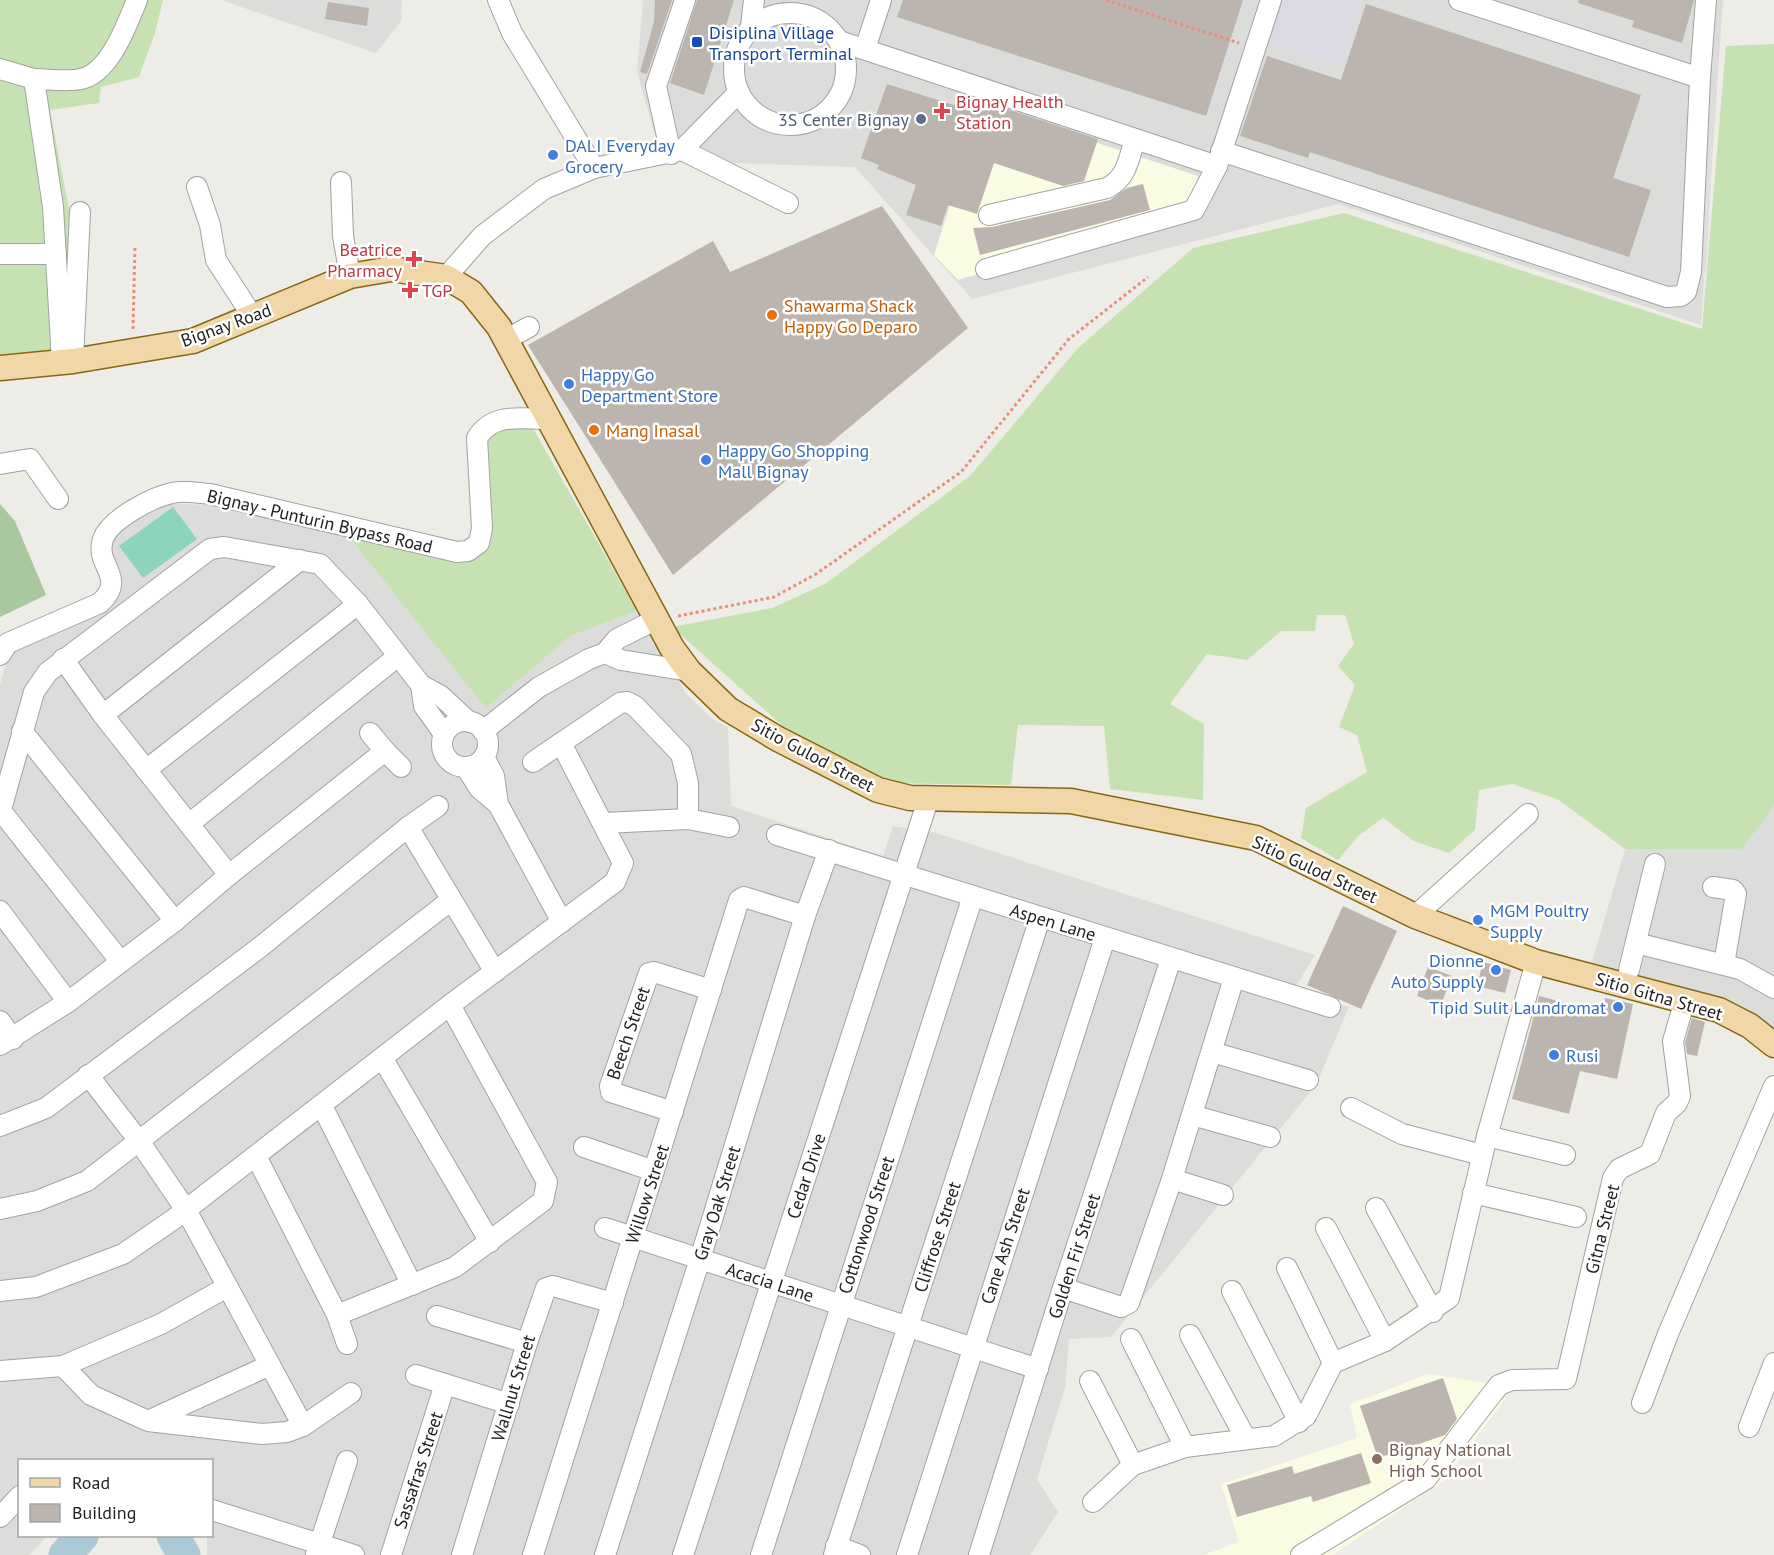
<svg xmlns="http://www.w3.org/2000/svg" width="1774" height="1555" font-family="'PT Sans',sans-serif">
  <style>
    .residential { fill: #dcdcdb }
    .education { fill: #f9fbe2 }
    .grass { fill: #c6e2b2 }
    .forest { fill: #a9c89f }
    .pitch { fill: #8dd4bd }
    .parking { fill: #dedede }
    .plaza { fill: #dbdae4 }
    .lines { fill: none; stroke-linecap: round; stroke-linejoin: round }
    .river { stroke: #abcad6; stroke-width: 33 }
    .building { fill: #bbb4af }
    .minor-casing { stroke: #a2a2a2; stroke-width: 22 }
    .major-casing { stroke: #876812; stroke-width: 27 }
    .path { stroke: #e98e7c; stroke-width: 3; stroke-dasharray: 3 3; stroke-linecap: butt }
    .minor { stroke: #fff; stroke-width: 20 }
    .major { stroke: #f1d6a8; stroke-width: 24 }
    .transit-dot { fill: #1a4fb4; stroke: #fff; stroke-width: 2 }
    .health-dot { fill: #e0444e; stroke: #fff; stroke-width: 2 }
    .service-dot { fill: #5c6f8a; stroke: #fff; stroke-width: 2 }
    .shop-dot { fill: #3f7fe0; stroke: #fff; stroke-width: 2 }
    .food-dot { fill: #e8710a; stroke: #fff; stroke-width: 2 }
    .education-dot { fill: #8d6e63; stroke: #fff; stroke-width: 2 }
    .labels { text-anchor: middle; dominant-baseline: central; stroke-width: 5; stroke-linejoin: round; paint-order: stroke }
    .transit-label { font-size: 18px; fill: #164399; stroke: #fff; text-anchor: start }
    .health-label { font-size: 18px; fill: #be3a42; stroke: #fff; text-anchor: start }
    .service-label { font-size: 18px; fill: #4e5e75; stroke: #fff; text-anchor: end }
    .shop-label { font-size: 18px; fill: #366cbe; stroke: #fff; text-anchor: start }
    .food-label { font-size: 18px; fill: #c56008; stroke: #fff; text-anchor: start }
    .street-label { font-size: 18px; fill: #1e1e1e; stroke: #fff }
    .education-label { font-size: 18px; fill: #785e54; stroke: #fff; text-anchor: start }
  </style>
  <rect width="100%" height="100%" fill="#eeece6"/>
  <!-- residential -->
  <g class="residential">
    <path d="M221,0H402L401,21L376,53Z"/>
    <path d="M643,0H1723L1701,325L1338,204L972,299L855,167L703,162L658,145L637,72Z"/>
    <path d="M170,503L223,506L349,537L486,707L570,636L637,611L687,695L715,721L728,727L731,806L883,856L893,826L933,832L1315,955L1295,988L1349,1007L1316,1085L1111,1337L1069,1339L1065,1388L1037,1479L1058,1512L1030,1555H207V1536H212V1460H20V1536H47L29,1555H0V685L8,656L16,649L111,608L119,590L108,544L113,533Z"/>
    <path d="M1774,806V1032L1733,1003L1590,969L1625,849H1742Z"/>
  </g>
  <!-- education -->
  <g class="education">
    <path d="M982,105L1198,176L1187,214L958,280L934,255Z"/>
    <path d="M1428,1374L1487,1383L1505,1399L1445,1480L1332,1555H1203L1239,1542L1221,1484L1357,1438L1350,1404Z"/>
  </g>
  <!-- grass -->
  <g class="grass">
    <path d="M0,0H163L155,33L139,77L101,87L99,103L50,110L69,209V349L0,357Z"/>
    <path d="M1774,44V806L1742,849H1625L1559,800L1512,784L1479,790L1475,830L1449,853L1414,841L1383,818L1358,836L1338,860L1301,838L1306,808L1367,772L1357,735L1339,727L1355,685L1338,666L1354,644L1345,615H1317L1315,631H1281L1247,660L1207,654L1170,704L1204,724L1203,800L1110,789L1104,726L1018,725L1011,785L882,783L785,728L672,627L772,608L825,584L970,476L1078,348L1193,248L1344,213L1702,329L1726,46Z"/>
    <path d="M531,425L637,611L570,636L486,708L349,537L459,562L485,549L487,434L498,429Z"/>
  </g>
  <!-- forest -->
  <path class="forest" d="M0,504L15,521L46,595L0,617Z"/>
  <!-- pitch -->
  <path class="pitch" d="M173,507L197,539L143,578L119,546Z"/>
  <!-- parking -->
  <path class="parking" d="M1700,98L1715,99L1706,273L1691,272Z"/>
  <!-- plaza -->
  <path class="plaza" d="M1283,0H1360L1339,65L1269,43Z"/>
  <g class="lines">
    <!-- river -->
    <g class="river">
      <path d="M173,1536L184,1555"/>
      <path d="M65,1555L82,1536"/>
    </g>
  </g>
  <!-- building -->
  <g class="building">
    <path d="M655,0H672L647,74L640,72L654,22Z"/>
    <path d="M697,0H734L704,95L670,83Z"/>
    <path d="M903,0H1243L1206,116L897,17Z"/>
    <path d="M1579,0H1694L1682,43L1632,27L1634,21L1578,3Z"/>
    <path d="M328,2L369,8L367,26L325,19Z"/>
    <path d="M1366,4L1641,95L1613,178L1651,190L1629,257L1310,152L1308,158L1240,136L1267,56L1341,80Z"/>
    <path d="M887,84L979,113L983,101L1098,139L1084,181L1063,186L994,163L977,214L948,205L941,226L906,215L916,185L877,169L879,165L861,158Z"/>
    <path d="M1143,184L1150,210L980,255L973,228L992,227L1110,200L1127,188Z"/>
    <path d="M882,206L968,328L673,575L528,345L713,241L730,272Z"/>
    <path d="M1343,906L1397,931L1361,1009L1307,985Z"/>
    <path d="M1483,962L1511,970L1505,993L1477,986Z"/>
    <path d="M1428,967L1452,976L1441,1005L1417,996Z"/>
    <path d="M1539,996L1602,1012L1605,998L1633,1004L1617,1079L1580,1071L1569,1114L1512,1099Z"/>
    <path d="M1692,1018L1705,1022L1697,1056L1687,1054L1685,1042Z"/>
    <path d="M1443,1378L1457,1419L1445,1435L1378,1458L1360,1406Z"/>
    <path d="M1361,1453L1371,1483L1313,1502L1311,1496L1237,1517L1227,1485L1292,1466L1294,1474Z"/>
  </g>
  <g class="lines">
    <!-- minor casing -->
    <g class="minor-casing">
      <g id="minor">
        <path d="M498,0L512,33L594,168"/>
        <path d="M1459,0L1700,78L1706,0"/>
        <circle cx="790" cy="69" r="56"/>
        <path d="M751,27L754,0"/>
        <path d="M839,41L1217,166"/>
        <path d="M865,49L881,0"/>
        <path d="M0,69L34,79"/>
        <path d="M682,150L788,203"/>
        <path d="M1221,151L1667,297L1681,296L1686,292L1691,272L1700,78"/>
        <path d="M671,154L656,86L685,0"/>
        <path d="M341,182L343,236L350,276"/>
        <path d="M197,187L210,225L216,260L253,317"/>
        <path d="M989,215L1107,188C1127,178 1129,158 1135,139"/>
        <path d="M0,254H56"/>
        <path d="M986,269L1194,210L1217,166L1271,0"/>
        <path d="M446,277L482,236L544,189L594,168L682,150L739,92"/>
        <path d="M505,340L529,327"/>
        <path d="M62,361L53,207L34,79C48,79 67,82 81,79C110,73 127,24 137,0"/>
        <path d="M73,361L80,212"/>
        <path d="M0,464L30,459L58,499"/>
        <path d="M605,653L621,660L689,671"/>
        <path d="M0,655L8,643L100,603C128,577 94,566 103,539C110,519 153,497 172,493C183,490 198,493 210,494L457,552L468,551L479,543L482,528L477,438C493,412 522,419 548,419"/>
        <path d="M63,659L103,715L229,875"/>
        <path d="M103,715L300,560"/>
        <circle cx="465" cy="744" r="23"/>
        <path d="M22,731L175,921"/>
        <path d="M483,731L539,687L589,659L605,653L617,639L655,620"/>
        <path d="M444,734L424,706L421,685L441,696L469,722"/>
        <path d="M385,751L401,767"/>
        <path d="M533,762L620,703L627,702L635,706L681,754L688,783V819"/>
        <path d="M466,767L479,788L498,804L494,776L484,757"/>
        <path d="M146,770L358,604"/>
        <path d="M498,804L562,922"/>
        <path d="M1,811L121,962"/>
        <path d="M0,813L34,692L48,672L210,549L224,547L320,564L358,604L421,685"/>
        <path d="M604,823L688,819L729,827"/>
        <path d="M189,824L398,656"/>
        <path d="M408,827L438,806"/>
        <path d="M777,835L1330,1007"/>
        <path d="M1713,887L1733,890L1736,894L1724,964"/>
        <path d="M0,911L68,1002"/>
        <path d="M1415,916L1528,814"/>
        <path d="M1636,943L1740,969L1774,988"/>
        <path d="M1629,970L1655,864"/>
        <path d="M0,1021L13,1039"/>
        <path d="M0,1045L68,1002L175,921L229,875L385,751L370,733"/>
        <path d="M1212,1052L1308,1080"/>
        <path d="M383,1059L490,1242"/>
        <path d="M88,1075L139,1141L186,1210L303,1426"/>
        <path d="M322,1106L412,1285"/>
        <path d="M1351,1108L1402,1134L1482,1155"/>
        <path d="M673,1112L611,1092L610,1086L649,973L654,972L711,990"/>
        <path d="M1192,1115L1270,1137"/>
        <path d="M0,1126L46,1108L259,948L408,827L495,972"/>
        <path d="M1487,1136L1565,1155"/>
        <path d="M584,1147L654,1171"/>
        <path d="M256,1156L337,1315L347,1344"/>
        <path d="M1172,1179L1223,1195"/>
        <path d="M1473,1193L1576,1217"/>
        <path d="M1376,1208L1433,1312"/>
        <path d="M0,1209L37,1201L87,1181L450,901"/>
        <path d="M605,1228L1038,1369"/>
        <path d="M1326,1228L1385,1341"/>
        <path d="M1287,1268L1333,1363"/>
        <path d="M1063,1288L1121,1307L1129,1303L1172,1179L1234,978"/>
        <path d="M0,1291L36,1287L123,1254L174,1219L450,1005L615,882L623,863L561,743"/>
        <path d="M1232,1291L1299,1422"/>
        <path d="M337,1315L455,1267L543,1201L547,1182L450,1005"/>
        <path d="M437,1316L527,1343"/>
        <path d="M1190,1335L1246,1439"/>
        <path d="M1131,1339L1185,1447"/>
        <path d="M63,1366L91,1395L148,1421L262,1434L287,1432L303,1426L351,1393"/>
        <path d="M0,1371L63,1366L161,1324L227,1287"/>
        <path d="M416,1375L509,1404"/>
        <path d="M1090,1381L1133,1465"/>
        <path d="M1642,1403L1668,1334L1774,1086"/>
        <path d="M150,1420L270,1365"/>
        <path d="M1749,1427L1774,1363"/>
        <path d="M1093,1502L1133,1465L1185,1447L1274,1436L1306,1416L1333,1363L1385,1341L1449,1298L1487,1136L1536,962"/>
        <path d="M212,1510L354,1555"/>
        <path d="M0,1517L20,1496"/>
        <path d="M836,1546L860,1555"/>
        <path d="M316,1555L347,1461"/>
        <path d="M391,1555L445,1384"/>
        <path d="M462,1555L527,1343L546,1288L553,1286L613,1303"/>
        <path d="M533,1555L739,900L744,897L805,916"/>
        <path d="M605,1555L700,1259L805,916L829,850"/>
        <path d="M683,1555L929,797"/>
        <path d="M761,1555L973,896"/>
        <path d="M834,1555L1040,918"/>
        <path d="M907,1555L1105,938"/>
        <path d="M979,1555L1063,1288L1171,959"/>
        <path d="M1301,1555L1426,1479L1499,1385L1512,1380L1566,1379L1613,1178L1619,1169L1650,1154L1666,1113L1677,1103L1680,1096L1673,1041L1685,1000"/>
      </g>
    </g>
    <!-- major casing -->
    <g class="major-casing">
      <path id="major" d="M0,368L73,361L193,341L350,276L391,269L446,277L471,292L499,327L672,648L689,671L728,709L778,739L878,790L910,798L1071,801L1256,838L1415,916L1536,962L1719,1010L1750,1026L1774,1045"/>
    </g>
    <!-- path -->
    <g class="path">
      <path d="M1106,0L1239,43"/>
      <path d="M133,329L135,246"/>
      <path d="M678,616L774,597L816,574L961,472L1069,339L1148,277"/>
    </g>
    <!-- minor -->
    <use href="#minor" class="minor"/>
    <!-- major -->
    <use href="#major" class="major"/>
  </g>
  <!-- markers -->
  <rect class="transit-dot" x="691" y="36" width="12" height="12" rx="3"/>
  <g class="health-dot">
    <path d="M939 102h6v6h6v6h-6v6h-6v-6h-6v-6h6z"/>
    <path d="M411 250h6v6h6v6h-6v6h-6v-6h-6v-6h6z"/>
    <path d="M407 281h6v6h6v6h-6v6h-6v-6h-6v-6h6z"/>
  </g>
  <circle class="service-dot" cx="921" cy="119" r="6"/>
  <g class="shop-dot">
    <circle cx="553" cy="155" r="6"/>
    <circle cx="569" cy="384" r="6"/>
    <circle cx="706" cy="460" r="6"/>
    <circle cx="1478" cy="920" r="6"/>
    <circle cx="1496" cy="970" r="6"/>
    <circle cx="1618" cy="1007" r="6"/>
    <circle cx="1554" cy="1055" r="6"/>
  </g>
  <g class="food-dot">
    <circle cx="772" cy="315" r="6"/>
    <circle cx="594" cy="430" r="6"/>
  </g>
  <circle class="education-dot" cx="1377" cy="1459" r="6"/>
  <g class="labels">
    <!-- transit labels -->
    <g class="transit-label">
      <text x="709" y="32">Disiplina Village<tspan x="709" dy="21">Transport Terminal</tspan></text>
    </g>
    <!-- health labels -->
    <g class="health-label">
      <text x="956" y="101">Bignay Health<tspan x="956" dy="21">Station</tspan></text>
      <text x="402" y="249" text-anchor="end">Beatrice<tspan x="402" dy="21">Pharmacy</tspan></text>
      <text x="422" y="290">TGP</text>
    </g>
    <!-- service labels -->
    <g class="service-label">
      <text x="909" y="119">3S Center Bignay</text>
    </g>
    <!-- shop labels -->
    <g class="shop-label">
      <text x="565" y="145">DALI Everyday<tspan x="565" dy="21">Grocery</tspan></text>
      <text x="581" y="374">Happy Go<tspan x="581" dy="21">Department Store</tspan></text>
      <text x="718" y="450">Happy Go Shopping<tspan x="718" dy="21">Mall Bignay</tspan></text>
      <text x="1490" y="910">MGM Poultry<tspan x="1490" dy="21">Supply</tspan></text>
      <text x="1484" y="960" text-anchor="end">Dionne<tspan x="1484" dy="21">Auto Supply</tspan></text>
      <text x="1606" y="1007" text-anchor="end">Tipid Sulit Laundromat</text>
      <text x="1566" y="1055">Rusi</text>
    </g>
    <!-- food labels -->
    <g class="food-label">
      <text x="784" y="305">Shawarma Shack<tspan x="784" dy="21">Happy Go Deparo</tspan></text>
      <text x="606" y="430">Mang Inasal</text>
    </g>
    <!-- street labels -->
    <g class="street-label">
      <text transform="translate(226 325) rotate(-20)">Bignay Road</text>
      <text transform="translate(320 521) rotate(13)">Bignay - Punturin Bypass Road</text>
      <text transform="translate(813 755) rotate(28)">Sitio Gulod Street</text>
      <text transform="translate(1315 869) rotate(25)">Sitio Gulod Street</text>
      <text transform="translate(1053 922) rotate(17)">Aspen Lane</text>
      <text transform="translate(1659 996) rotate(16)">Sitio Gitna Street</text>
      <text transform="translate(628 1033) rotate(-71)">Beech Street</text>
      <text transform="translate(806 1176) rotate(-72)">Cedar Drive</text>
      <text transform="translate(647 1194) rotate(-72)">Willow Street</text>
      <text transform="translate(717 1203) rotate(-73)">Gray Oak Street</text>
      <text transform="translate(866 1225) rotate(-72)">Cottonwood Street</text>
      <text transform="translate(1602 1229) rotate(-76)">Gitna Street</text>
      <text transform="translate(937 1237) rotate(-72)">Cliffrose Street</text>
      <text transform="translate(1005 1246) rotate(-72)">Cane Ash Street</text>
      <text transform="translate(1074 1256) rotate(-72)">Golden Fir Street</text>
      <text transform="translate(770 1282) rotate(18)">Acacia Lane</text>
      <text transform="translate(513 1388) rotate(-73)">Wallnut Street</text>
      <text transform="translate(418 1470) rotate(-72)">Sassafras Street</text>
    </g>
    <!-- education labels -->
    <g class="education-label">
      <text x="1389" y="1449">Bignay National<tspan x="1389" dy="21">High School</tspan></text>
    </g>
  </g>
  <!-- legend -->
  <rect x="18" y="1459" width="195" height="78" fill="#ffffff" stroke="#a5a5a5" stroke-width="1.5"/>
  <rect x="30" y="1478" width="30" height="9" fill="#f1d6a8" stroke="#a5a5a5" stroke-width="1.5"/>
  <text x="72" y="1489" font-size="18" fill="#1e1e1e">Road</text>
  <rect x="30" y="1504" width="30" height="18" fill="#bbb4af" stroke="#a5a5a5" stroke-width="1.5"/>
  <text x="72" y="1519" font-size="18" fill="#1e1e1e">Building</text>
</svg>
